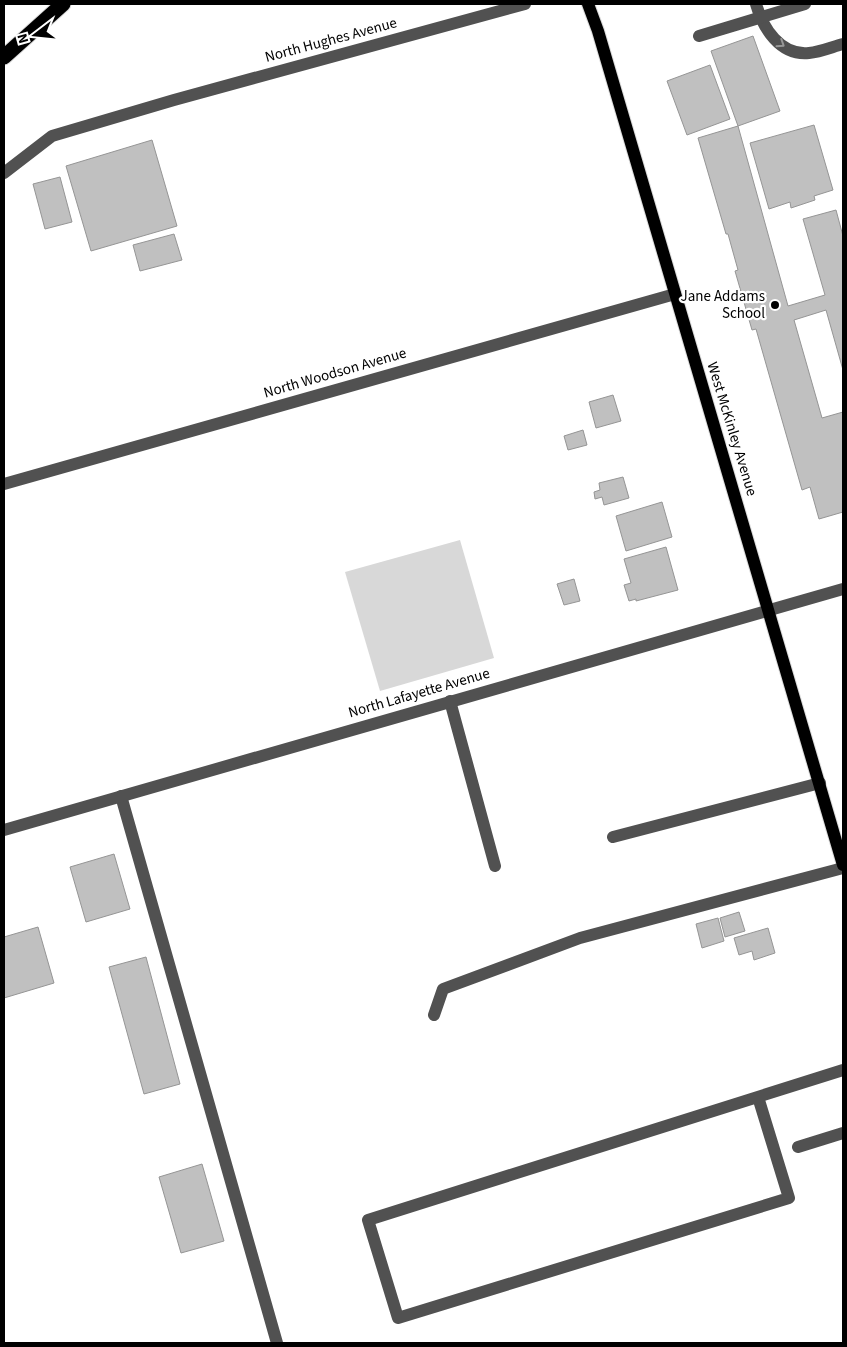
<svg xmlns="http://www.w3.org/2000/svg" width="847" height="1347" font-family="'Source Sans 3',sans-serif">
  <style>
    .green { fill: #d8d8d8 }
    .building { fill: #c0c0c0; stroke: #959595 }
    .lines { fill: none; stroke-linecap: round; stroke-linejoin: round }
    .major-casing { stroke: #dbdbdb; stroke-width: 14 }
    .highway-casing { stroke: #dbdbdb; stroke-width: 17 }
    .minor { stroke: #515151; stroke-width: 12 }
    .major { stroke: #000; stroke-width: 12 }
    .highway { stroke: #000; stroke-width: 15 }
    .oneway { stroke: #979797 }
    .poi-dot { fill: #000; stroke: #fff; stroke-width: 2 }
    .labels { text-anchor: middle; dominant-baseline: central; stroke-width: 4.5; stroke-linejoin: round; paint-order: stroke }
    .street-label { font-size: 15px; fill: #000; stroke: #fff }
    .poi-label { font-size: 15px; fill: #000; stroke: #fff; text-anchor: end }
  </style>
  <rect width="100%" height="100%" fill="#fff"/>
  <!-- green -->
  <path class="green" d="M460,540L494,658L380,691L345,572Z"/>
  <!-- building -->
  <g class="building">
    <path d="M753,36L780,111L738,126L711,51Z"/>
    <path d="M710,65L730,119L687,135L667,81Z"/>
    <path d="M814,125L833,190L814,196L815,200L791,208L790,202L769,209L750,143Z"/>
    <path d="M738,126L788,306L825,295L803,219L836,210L843,236V370L826,310L794,320L822,418L843,412V512L819,519L810,487L802,490L756,329L752,330L735,271L738,270L728,234H726L698,138Z"/>
    <path d="M152,140L177,226L91,251L66,166Z"/>
    <path d="M60,177L72,222L45,229L33,184Z"/>
    <path d="M174,234L182,260L140,271L133,245Z"/>
    <path d="M613,395L621,421L596,428L589,402Z"/>
    <path d="M583,430L587,445L568,450L564,436Z"/>
    <path d="M623,477L629,498L604,505L602,497L595,499L594,492L600,490L599,483Z"/>
    <path d="M662,502L672,537L626,551L616,516Z"/>
    <path d="M666,547L678,590L636,601V599L629,601L624,585L631,583L624,559Z"/>
    <path d="M574,579L580,601L564,605L557,584Z"/>
    <path d="M114,854L130,909L86,922L70,867Z"/>
    <path d="M739,912L745,931L725,937L720,918Z"/>
    <path d="M718,918L724,941L702,948L696,924Z"/>
    <path d="M38,927L54,983L4,998V937Z"/>
    <path d="M768,928L775,953L754,960L752,951L739,955L734,938Z"/>
    <path d="M146,957L180,1084L144,1094L109,967Z"/>
    <path d="M202,1164L224,1241L181,1253L159,1177Z"/>
  </g>
  <g class="lines">
    <!-- major casing -->
    <g class="major-casing">
      <path id="major" d="M588,4L598,31L843,865"/>
    </g>
    <!-- highway casing -->
    <g class="highway-casing">
      <path id="highway" d="M4,57L63,4"/>
    </g>
    <!-- minor -->
    <g class="minor">
      <path d="M756,4C763,28 780,56 809,53C820,52 832,47 843,44"/>
      <path d="M699,36L805,4"/>
      <path d="M4,173L52,136L174,100L525,4"/>
      <path d="M4,484L675,294"/>
      <path d="M450,701L495,866"/>
      <path d="M121,796L277,1343"/>
      <path d="M4,830L843,589"/>
      <path d="M613,837L820,783"/>
      <path d="M434,1015L443,989L580,938L843,868"/>
      <path d="M758,1097L789,1198L398,1318L368,1220L843,1070"/>
      <path d="M798,1147L843,1133"/>
    </g>
    <!-- major -->
    <use href="#major" class="major"/>
    <!-- highway -->
    <use href="#highway" class="highway"/>
  </g>
  <!-- one-way arrows -->
  <defs><path id="oneway-chevron" d="M-2-3.5L2.5 0L-2 3.5" fill="none" stroke-width="1.6" stroke-linecap="round" stroke-linejoin="round" transform="scale(1.25)"/></defs>
  <use class="oneway" href="#oneway-chevron" transform="translate(781 44) rotate(33)"/>
  <!-- markers -->
  <circle class="poi-dot" cx="775" cy="305" r="5"/>
  <g class="labels">
    <!-- street labels -->
    <g class="street-label">
      <text transform="translate(331 40) rotate(-15)">North Hughes Avenue</text>
      <text transform="translate(335 373) rotate(-16)">North Woodson Avenue</text>
      <text transform="translate(732 429) rotate(73)">West McKinley Avenue</text>
      <text transform="translate(419 693) rotate(-16)">North Lafayette Avenue</text>
    </g>
    <!-- poi labels -->
    <g class="poi-label">
      <text x="765" y="296">Jane Addams<tspan x="765" dy="17">School</tspan></text>
    </g>
  </g>
  <!-- border -->
  <rect width="847" height="1347" fill="none" stroke="#000000" stroke-width="10"/>
  <!-- north arrow -->
  <g transform="translate(35 35) rotate(254)" stroke="#ffffff" stroke-width="4" paint-order="stroke">
  <path d="M0-4L9 19L0 12L-9 19Z" fill="#000000"/>
  <text y="-8" font-size="14" font-weight="bold" text-anchor="middle" fill="#000000">N</text>
  </g>
</svg>
